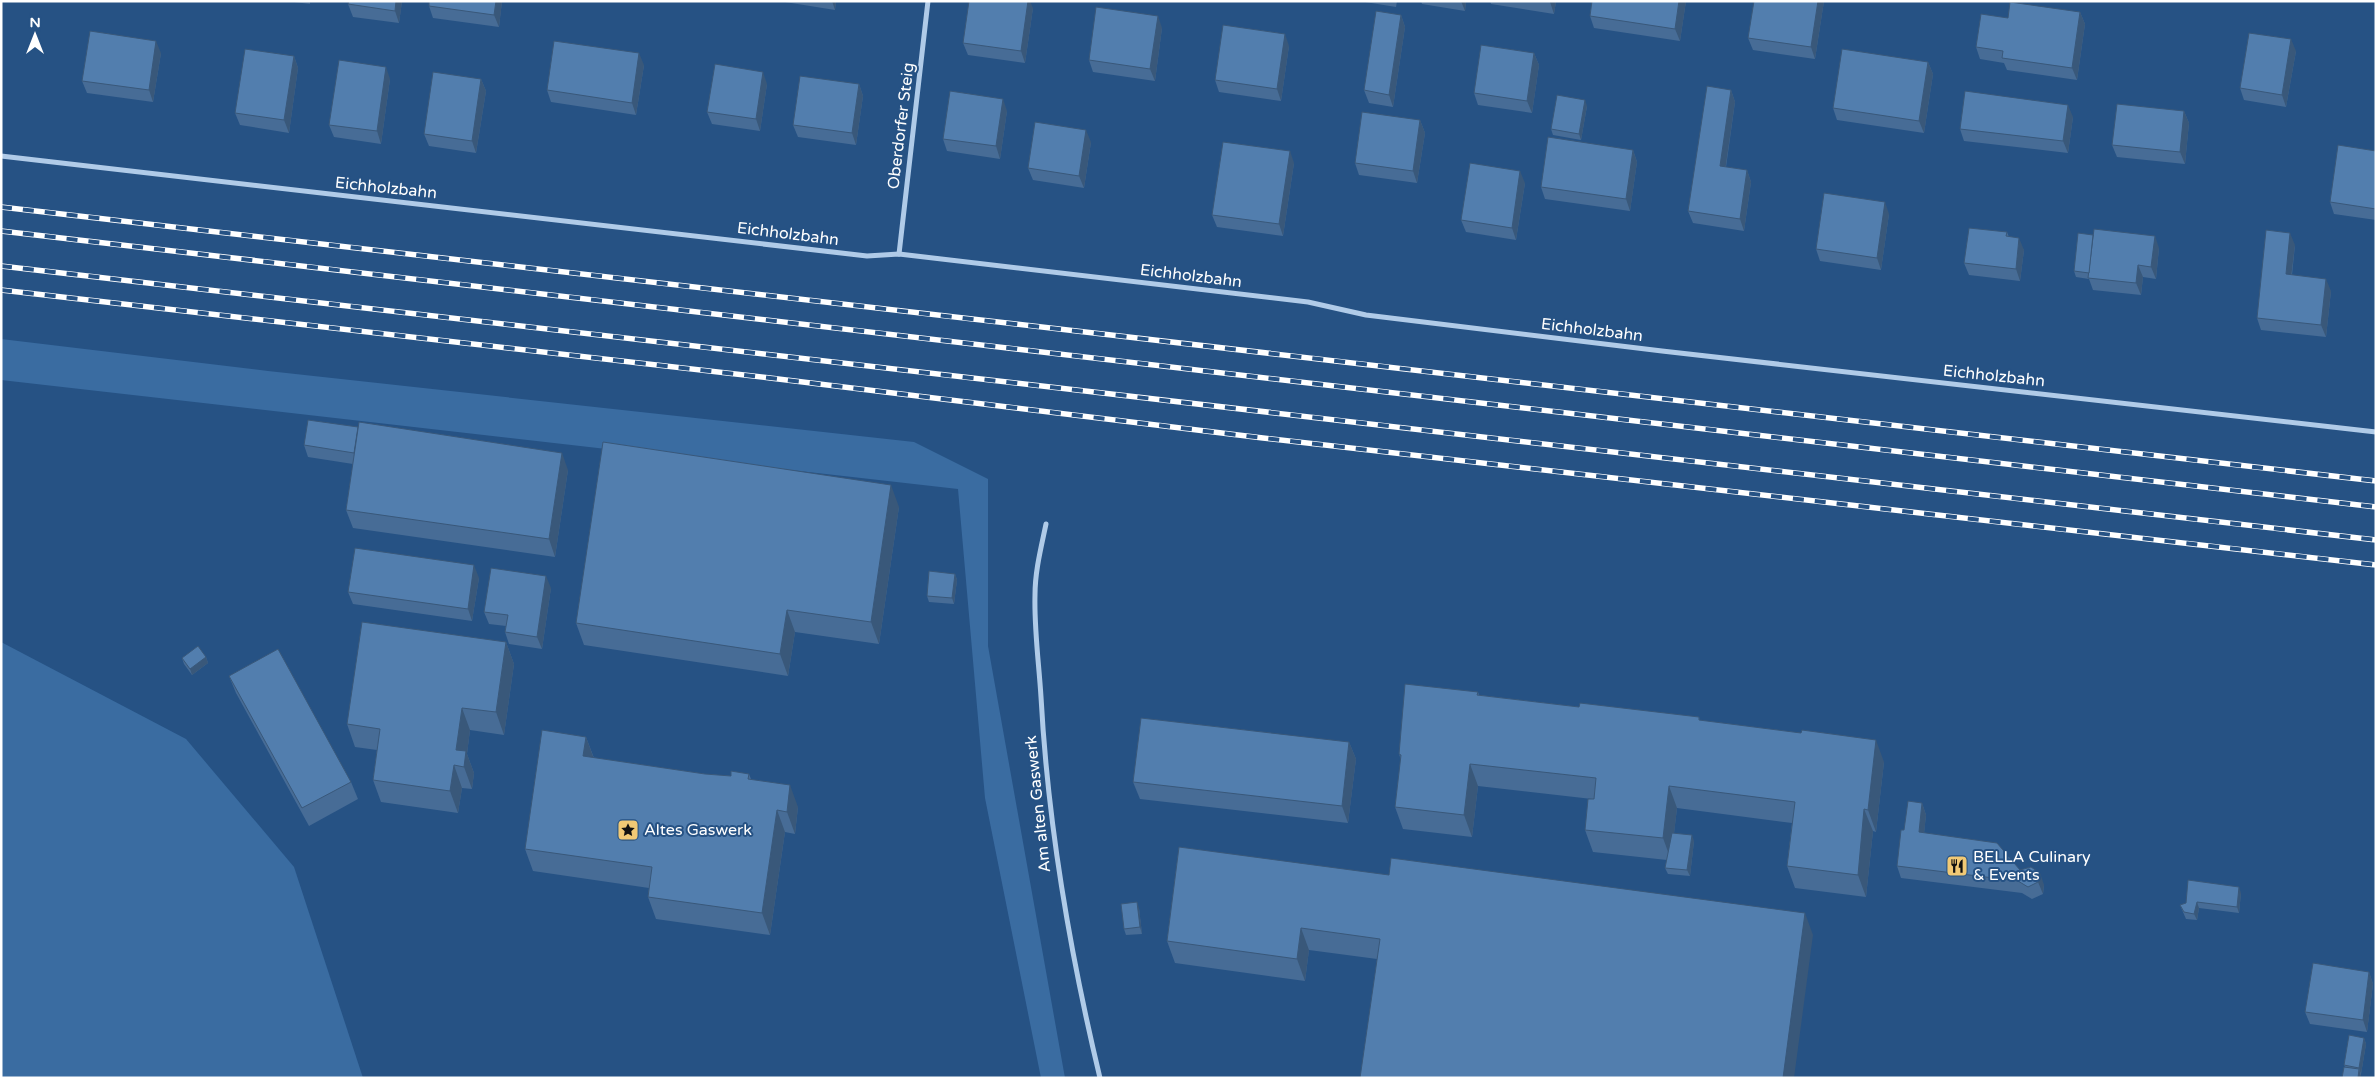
<svg xmlns="http://www.w3.org/2000/svg" width="2377" height="1079" font-family="'Varela Round',sans-serif">
  <style>
    .green { fill: #3a6ca1 }
    .lines { fill: none; stroke-linecap: round; stroke-linejoin: round }
    .minor { stroke: #b0cbe8; stroke-width: 5 }
    .rail-casing { stroke: #fff; stroke-width: 5.5 }
    .rail { stroke: #265284; stroke-width: 4; stroke-dasharray: 11; stroke-linecap: butt }
    .wall { fill: #476c96 }
    .shaded-wall { fill: #39587a }
    .building { fill: #527eae; stroke: #39587a }
    .labels { text-anchor: middle; dominant-baseline: central; stroke-width: 4; stroke-linejoin: round; paint-order: stroke }
    .street-label { font-size: 16px; fill: #fff; stroke: #265284 }
    .poi-label { font-size: 16px; fill: #fff; stroke: #265284; text-anchor: start }
  </style>
  <rect width="100%" height="100%" fill="#265284"/>
  <!-- green -->
  <g class="green">
    <path d="M1,339L268,371L914,442L988,479V646L1065,1078H1041L985,798L958,489L1,380Z"/>
    <path d="M1,642L186,739L294,867L363,1078H1Z"/>
  </g>
  <g class="lines">
    <!-- minor -->
    <g class="minor">
      <path d="M1,156L867,256L899,254L1308,302L1366,315L1662,351L2376,432"/>
      <path d="M899,254L928,1"/>
      <path d="M1046,524C1041,548 1035,571 1035,595C1034,629 1039,664 1041,697C1048,826 1070,953 1100,1078"/>
    </g>
    <!-- rail casing -->
    <g class="rail-casing">
      <g id="rail">
        <path d="M1,207L2376,481"/>
        <path d="M1,231L2376,507"/>
        <path d="M1,266L2376,540"/>
        <path d="M1,290L770,378L1263,438L2376,565"/>
      </g>
    </g>
    <!-- rail -->
    <use href="#rail" class="rail"/>
  </g>
  <!-- wall -->
  <g class="wall">
    <path d="M286,1H310V4Z"/>
    <path d="M349,1H402L399,23L353,17L348,4Z"/>
    <path d="M502,1L499,27L433,18L429,6Z"/>
    <path d="M784,1H836L835,10L785,2Z"/>
    <path d="M1359,1H1397L1396,7Z"/>
    <path d="M1421,1H1466L1465,11L1422,4Z"/>
    <path d="M1490,1H1556L1554,14L1491,4Z"/>
    <path d="M1592,1H1686L1680,41L1594,28L1590,16Z"/>
    <path d="M1824,1L1815,59L1753,50L1748,38Z"/>
    <path d="M1033,8L1025,63L968,55L963,43Z"/>
    <path d="M2080,12L2085,24L2077,80L2007,70L2004,63L1980,59L1976,47Z"/>
    <path d="M1401,15L1405,27L1393,107L1369,103L1364,90Z"/>
    <path d="M1162,28L1155,81L1093,72L1089,60Z"/>
    <path d="M1289,46L1281,101L1219,92L1215,80Z"/>
    <path d="M2296,51L2286,107L2244,100L2240,88Z"/>
    <path d="M161,53L153,102L87,93L82,81Z"/>
    <path d="M1534,53L1539,65L1532,113L1478,105L1474,93Z"/>
    <path d="M294,56L298,68L289,133L240,125L235,113Z"/>
    <path d="M1928,62L1933,74L1924,133L1837,120L1833,108Z"/>
    <path d="M644,65L636,115L551,102L547,90Z"/>
    <path d="M390,79L381,144L334,137L329,125Z"/>
    <path d="M481,79L486,91L476,153L429,146L424,134Z"/>
    <path d="M767,84L760,131L712,124L707,112Z"/>
    <path d="M859,84L863,96L856,145L798,137L793,125Z"/>
    <path d="M1731,90L1735,102L1726,167L1747,170L1751,182L1744,231L1693,223L1688,211Z"/>
    <path d="M1587,106L1581,140L1553,135L1551,129Z"/>
    <path d="M1007,111L1000,159L947,151L943,139Z"/>
    <path d="M2184,111L2189,123L2185,164L2117,157L2112,145Z"/>
    <path d="M2073,117L2068,153L1964,141L1960,129Z"/>
    <path d="M1420,120L1425,133L1417,183L1359,175L1355,163Z"/>
    <path d="M1091,142L1084,188L1033,180L1028,168Z"/>
    <path d="M1633,150L1637,162L1630,211L1545,199L1541,187Z"/>
    <path d="M2376,151V220L2334,214L2330,202Z"/>
    <path d="M1294,163L1283,236L1217,227L1212,215Z"/>
    <path d="M1525,183L1516,240L1466,232L1461,220Z"/>
    <path d="M1889,214L1881,270L1820,261L1816,249Z"/>
    <path d="M2007,232L2009,237L2024,250L2020,281L1969,275L1964,263Z"/>
    <path d="M2295,245L2292,275L2331,291L2326,337L2261,330L2257,318Z"/>
    <path d="M2159,248L2156,279L2143,277L2141,295L2093,290L2089,279L2076,277L2074,271Z"/>
    <path d="M304,445L568,470L555,557L353,528L346,510L353,464L308,457Z"/>
    <path d="M899,507L879,644L795,632L788,676L584,645L576,623Z"/>
    <path d="M955,574L957,580L954,604L929,602L927,596Z"/>
    <path d="M479,578L472,621L353,604L348,592Z"/>
    <path d="M551,588L542,649L509,644L505,632L506,626L489,624L484,612Z"/>
    <path d="M506,642L514,664L504,735L470,730L467,754L474,773L472,789L462,788L458,813L381,802L373,780L377,750L355,747L347,724Z"/>
    <path d="M206,657L208,663L192,675L184,664L182,658Z"/>
    <path d="M229,676L351,782L358,799L309,826L236,693Z"/>
    <path d="M1478,692L1479,695L1579,707L1699,717L1700,721L1884,762L1876,832L1873,831L1866,897L1795,888L1787,866L1792,823L1677,808L1674,833L1694,841L1690,876L1668,874L1665,868L1667,860L1593,852L1585,830L1592,799L1478,786L1472,837L1403,829L1395,807L1401,760L1399,754Z"/>
    <path d="M586,737L594,758L705,774L731,776L749,774L751,779L798,807L795,834L785,832L770,935L656,919L648,897L649,888L533,871L525,849Z"/>
    <path d="M1349,742L1356,759L1348,823L1140,799L1133,782Z"/>
    <path d="M1922,803L1926,815L1924,833L2020,870L2044,885L2043,894L2032,899L2022,893L1901,878L1897,866L1904,830Z"/>
    <path d="M1179,847L1813,935L1377,959L1309,950L1305,981L1175,963L1167,941Z"/>
    <path d="M2241,893L2239,913L2199,908L2197,920L2186,919L2180,905Z"/>
    <path d="M1139,908L1142,934L1126,935L1124,929Z"/>
    <path d="M2369,972L2373,984L2367,1032L2310,1024L2305,1012Z"/>
    <path d="M2364,1038L2366,1044L2361,1074V1076L2345,1067L2344,1065Z"/>
  </g>
  <!-- shaded-wall -->
  <g class="shaded-wall">
    <path d="M396,1H402L399,23L395,11Z"/>
    <path d="M496,1H502L499,27L494,15Z"/>
    <path d="M832,1H836L835,10Z"/>
    <path d="M1028,1H1030L1033,8L1025,63L1021,51Z"/>
    <path d="M1461,1H1466L1465,11Z"/>
    <path d="M1550,1H1556L1554,14L1550,2Z"/>
    <path d="M1679,1H1686L1680,41L1675,29Z"/>
    <path d="M1818,1H1824L1815,59L1811,47Z"/>
    <path d="M2080,12L2085,24L2077,80L2072,68Z"/>
    <path d="M1401,15L1405,27L1393,107L1389,95Z"/>
    <path d="M1158,16L1162,28L1155,81L1150,69Z"/>
    <path d="M1285,34L1289,46L1281,101L1277,89Z"/>
    <path d="M2291,39L2296,51L2286,107L2282,95Z"/>
    <path d="M156,41L161,53L153,102L149,90Z"/>
    <path d="M639,53L644,65L636,115L632,103Z"/>
    <path d="M1534,53L1539,65L1532,113L1527,101Z"/>
    <path d="M294,56L298,68L289,133L284,120Z"/>
    <path d="M1928,62L1933,74L1924,133L1919,121Z"/>
    <path d="M386,67L390,79L381,144L377,131Z"/>
    <path d="M763,72L767,84L760,131L756,119Z"/>
    <path d="M481,79L486,91L476,153L472,141Z"/>
    <path d="M859,84L863,96L856,145L852,133Z"/>
    <path d="M1731,90L1735,102L1724,178L1720,166Z"/>
    <path d="M1003,99L1007,111L1000,159L996,146Z"/>
    <path d="M1585,100L1587,106L1581,140L1579,134Z"/>
    <path d="M2068,105L2073,117L2068,153L2063,141Z"/>
    <path d="M2184,111L2189,123L2185,164L2180,152Z"/>
    <path d="M1420,120L1425,133L1417,183L1413,171Z"/>
    <path d="M1086,130L1091,142L1084,188L1079,176Z"/>
    <path d="M1633,150L1637,162L1630,211L1626,199Z"/>
    <path d="M1290,151L1294,163L1283,236L1279,224Z"/>
    <path d="M1747,170L1751,182L1744,231L1740,219Z"/>
    <path d="M1520,171L1525,183L1516,240L1512,228Z"/>
    <path d="M1885,202L1889,214L1881,270L1877,258Z"/>
    <path d="M2290,233L2295,245L2290,286L2286,274Z"/>
    <path d="M2155,236L2159,248L2156,279L2151,267Z"/>
    <path d="M2019,238L2024,250L2020,281L2016,269Z"/>
    <path d="M2138,265L2143,277L2141,295L2136,283Z"/>
    <path d="M2326,279L2331,291L2326,337L2321,325Z"/>
    <path d="M562,453L568,470L555,557L549,539Z"/>
    <path d="M891,485L899,507L879,644L871,622Z"/>
    <path d="M474,565L479,578L472,621L468,609Z"/>
    <path d="M955,574L957,580L954,604L952,598Z"/>
    <path d="M546,576L551,588L542,649L537,637Z"/>
    <path d="M787,610L795,632L788,676L780,654Z"/>
    <path d="M506,642L514,664L504,735L496,712Z"/>
    <path d="M206,657L208,663L192,675L190,669Z"/>
    <path d="M462,708L470,730L467,754L474,773L472,789L464,767L456,750Z"/>
    <path d="M586,737L594,759L583,756Z"/>
    <path d="M1876,740L1884,762L1876,832L1868,810Z"/>
    <path d="M1349,742L1356,759L1348,823L1342,806Z"/>
    <path d="M1470,764L1478,786L1472,837L1464,815Z"/>
    <path d="M454,765L462,788L458,813L450,791Z"/>
    <path d="M790,785L798,807L795,834L787,812Z"/>
    <path d="M1669,786L1677,808L1671,860L1663,838Z"/>
    <path d="M1922,803L1926,815L1923,844L1919,832Z"/>
    <path d="M1864,809L1873,831L1866,897L1858,875Z"/>
    <path d="M777,810L785,832L770,935L762,913Z"/>
    <path d="M1692,835L1694,841L1690,876L1687,870Z"/>
    <path d="M2040,873L2044,885L2043,894L2038,882Z"/>
    <path d="M2239,887L2241,893L2239,913L2237,907Z"/>
    <path d="M1137,902L1139,908L1142,934L1140,927Z"/>
    <path d="M2197,902L2199,908L2197,920L2194,914Z"/>
    <path d="M1805,913L1813,935L1794,1078H1783Z"/>
    <path d="M1301,928L1309,950L1305,981L1297,959Z"/>
    <path d="M2369,972L2373,984L2367,1032L2363,1020Z"/>
    <path d="M2364,1038L2366,1044L2361,1074L2359,1068Z"/>
    <path d="M2359,1069L2361,1076V1078H2358Z"/>
  </g>
  <!-- building -->
  <g class="building">
    <path d="M349,1H396L395,11L348,4Z"/>
    <path d="M429,1H496L494,15L429,6Z"/>
    <path d="M969,1H1028L1021,51L963,43Z"/>
    <path d="M1592,1H1679L1675,29L1590,16Z"/>
    <path d="M1754,1H1818L1811,47L1748,38Z"/>
    <path d="M2010,2L2080,12L2072,68L2002,58L2003,51L1976,47L1981,14L2008,18Z"/>
    <path d="M1096,7L1158,16L1150,69L1089,60Z"/>
    <path d="M1376,11L1401,15L1389,95L1364,90Z"/>
    <path d="M1223,25L1285,34L1277,89L1215,80Z"/>
    <path d="M90,31L156,41L149,90L82,81Z"/>
    <path d="M2249,33L2291,39L2282,95L2240,88Z"/>
    <path d="M554,41L639,53L632,103L547,90Z"/>
    <path d="M1481,45L1534,53L1527,101L1474,93Z"/>
    <path d="M245,49L294,56L284,120L235,113Z"/>
    <path d="M1842,49L1928,62L1919,121L1833,108Z"/>
    <path d="M339,60L386,67L377,131L329,125Z"/>
    <path d="M715,64L763,72L756,119L707,112Z"/>
    <path d="M433,72L481,79L472,141L424,134Z"/>
    <path d="M800,76L859,84L852,133L793,125Z"/>
    <path d="M1707,86L1731,90L1720,166L1747,170L1740,219L1688,211Z"/>
    <path d="M950,91L1003,99L996,146L943,139Z"/>
    <path d="M1965,91L2068,105L2063,141L1960,129Z"/>
    <path d="M1557,95L1585,100L1579,134L1551,129Z"/>
    <path d="M2117,104L2184,111L2180,152L2112,145Z"/>
    <path d="M1362,112L1420,120L1413,171L1355,163Z"/>
    <path d="M1035,122L1086,130L1079,176L1028,168Z"/>
    <path d="M1548,137L1633,150L1626,199L1541,187Z"/>
    <path d="M1223,142L1290,151L1279,224L1212,215Z"/>
    <path d="M2338,145L2376,151V209L2330,202Z"/>
    <path d="M1470,163L1520,171L1512,228L1461,220Z"/>
    <path d="M1824,193L1885,202L1877,258L1816,249Z"/>
    <path d="M1969,228L2007,232L2006,236L2019,238L2016,269L1964,263Z"/>
    <path d="M2094,229L2155,236L2151,267L2138,265L2136,283L2088,278Z"/>
    <path d="M2266,230L2290,233L2286,274L2326,279L2321,325L2257,318Z"/>
    <path d="M2078,233L2093,235L2089,273L2074,271Z"/>
    <path d="M308,420L358,427L354,453L304,445Z"/>
    <path d="M359,422L562,453L549,539L346,510Z"/>
    <path d="M603,442L891,485L871,622L787,610L780,654L576,623Z"/>
    <path d="M355,548L474,565L468,609L348,592Z"/>
    <path d="M491,568L546,576L537,637L505,632L508,615L484,612Z"/>
    <path d="M929,571L955,574L952,598L927,596Z"/>
    <path d="M362,622L506,642L496,712L462,708L456,750L466,751L464,767L454,765L450,791L373,780L380,729L347,724Z"/>
    <path d="M198,646L206,657L190,669L182,658Z"/>
    <path d="M278,649L351,782L302,808L229,676Z"/>
    <path d="M1405,684L1478,692L1477,695L1579,707L1580,703L1699,717V720L1801,733L1802,730L1876,740L1868,810L1864,809L1858,875L1787,866L1795,802L1669,786L1663,838L1585,830L1588,799H1594L1596,778L1470,764L1464,815L1395,807L1401,755L1399,754Z"/>
    <path d="M1141,718L1349,742L1342,806L1133,782Z"/>
    <path d="M542,730L586,737L583,756L705,774L731,776V771L749,774L748,779L790,785L787,812L777,810L762,913L648,897L652,867L525,849Z"/>
    <path d="M1908,801L1922,803L1919,832L1997,843L2020,870L2031,867L2040,873L2038,882L2028,887L2018,881L1897,866L1901,830H1904Z"/>
    <path d="M1672,833L1692,835L1687,870L1665,868Z"/>
    <path d="M1179,847L1389,875L1391,858L1805,913L1783,1078H1360L1380,939L1301,928L1297,959L1167,941Z"/>
    <path d="M2188,880L2239,887L2237,907L2197,902L2194,914L2184,912L2180,905L2186,903Z"/>
    <path d="M1137,902L1140,927L1124,929L1121,904Z"/>
    <path d="M2313,963L2369,972L2363,1020L2305,1012Z"/>
    <path d="M2349,1035L2364,1038L2359,1068L2344,1065Z"/>
    <path d="M2344,1067L2359,1069L2358,1078H2342Z"/>
  </g>
  <!-- icons -->
  <defs>
    <g id="sight-square" transform="scale(1.125)"><rect x="-9" y="-9" width="18" height="18" rx="4" fill="#f1c975" stroke="#265284"/><path d="M0-6L1.8-2.2L6-1.7L2.9 1.2L3.7 5.4L0 3.3L-3.7 5.4L-2.9 1.2L-6-1.7L-1.8-2.2Z" fill="#111"/></g>
    <g id="restaurant-square" transform="scale(1.125)"><rect x="-9" y="-9" width="18" height="18" rx="4" fill="#f1c975" stroke="#265284"/><path d="M-5-6h1v4h1v-4h1v4h1v-4h1v5L-1.5 .5V6h-2V.5L-5-1ZM5-6V6H3V1.5H1.5Q1.5-4 5-6Z" fill="#111"/></g>
  </defs>
  <g fill-rule="evenodd">
    <use href="#sight-square" x="628" y="830"/>
    <use href="#restaurant-square" x="1957" y="866"/>
  </g>
  <g class="labels">
    <!-- street labels -->
    <g class="street-label">
      <text transform="translate(901 126) rotate(-83)">Oberdorfer Steig</text>
      <text transform="translate(386 188) rotate(6)">Eichholzbahn</text>
      <text transform="translate(788 234) rotate(7)">Eichholzbahn</text>
      <text transform="translate(1191 276) rotate(7)">Eichholzbahn</text>
      <text transform="translate(1592 330) rotate(7)">Eichholzbahn</text>
      <text transform="translate(1994 376) rotate(6)">Eichholzbahn</text>
      <text transform="translate(1038 804) rotate(-96)">Am alten Gaswerk</text>
    </g>
    <!-- poi labels -->
    <g class="poi-label">
      <text x="644" y="830">Altes Gaswerk</text>
      <text x="1973" y="857">BELLA Culinary<tspan x="1973" dy="18">&amp; Events</tspan></text>
    </g>
  </g>
  <!-- border -->
  <rect width="2377" height="1079" fill="none" stroke="#ffffff" stroke-width="5"/>
  <!-- north arrow -->
  <g transform="translate(35 35)" stroke="#265284" stroke-width="4" paint-order="stroke">
  <path d="M0-4L9 19L0 12L-9 19Z" fill="#ffffff"/>
  <text y="-8" font-size="14" font-weight="bold" text-anchor="middle" fill="#ffffff">N</text>
  </g>
</svg>
